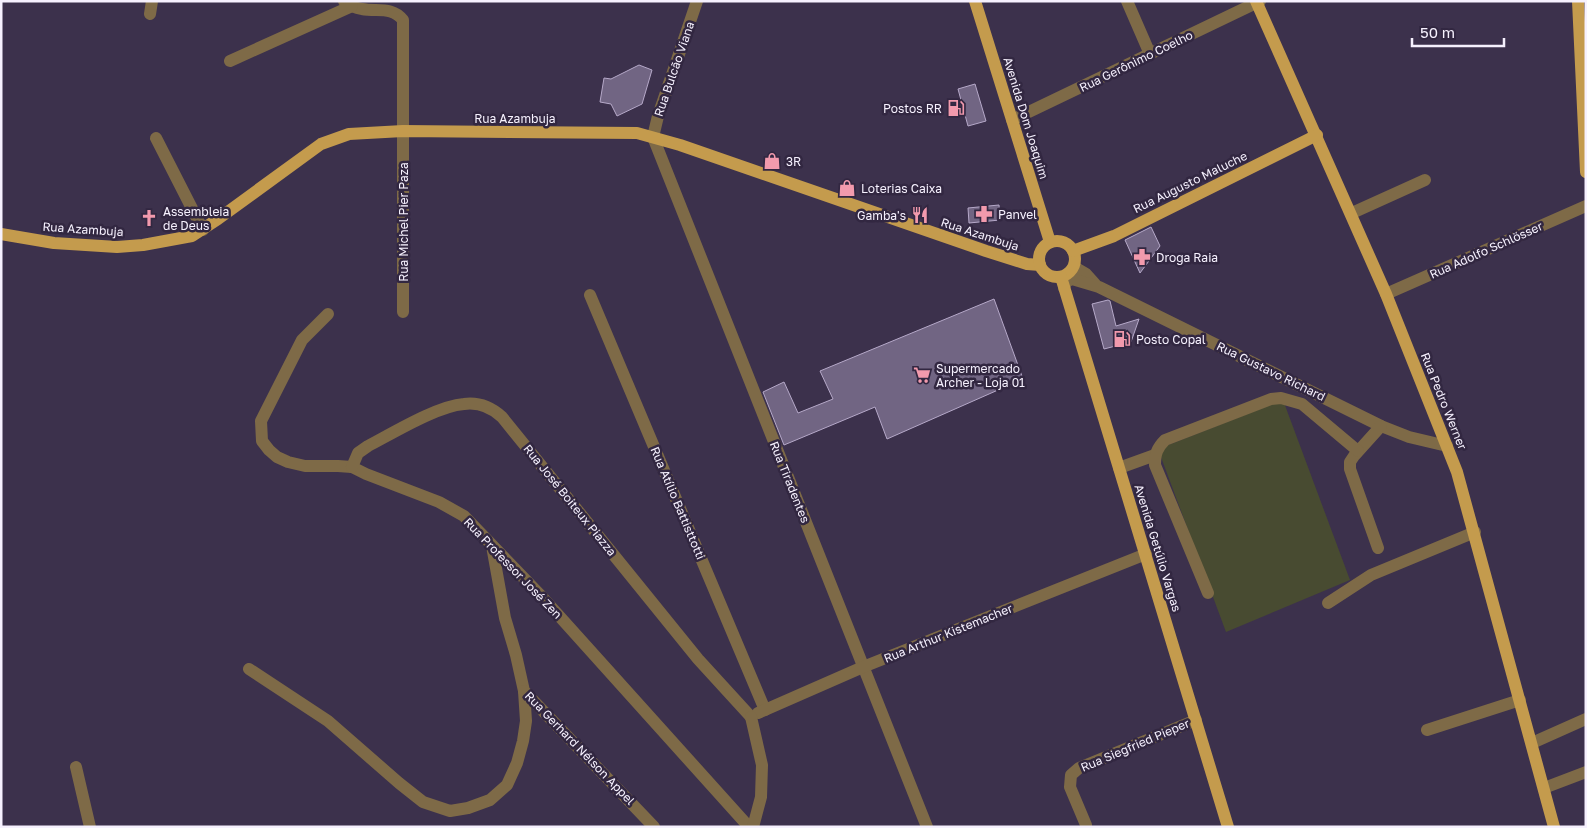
<svg xmlns="http://www.w3.org/2000/svg" width="1587" height="828" font-family="'Golos Text',sans-serif">
  <style>
    .green { fill: #484b31 }
    .building { fill: #716583; stroke: #b6a9c9 }
    .lines { fill: none; stroke-linecap: round; stroke-linejoin: round }
    .minor { stroke: #7e6a47; stroke-width: 12 }
    .major { stroke: #c49b4d; stroke-width: 12 }
    .labels { text-anchor: middle; dominant-baseline: central; stroke-width: 5; stroke-linejoin: round; paint-order: stroke }
    .street-label { font-size: 12px; fill: #f6f1fe; stroke: #322741 }
    .poi-label { font-size: 12px; fill: #f6f1fe; stroke: #322741; text-anchor: start }
  </style>
  <rect width="100%" height="100%" fill="#3c314c"/>
  <!-- green -->
  <path class="green" d="M1283,400L1350,580L1226,632L1158,449Z"/>
  <!-- building -->
  <g class="building">
    <path d="M639,65L652,70L642,104L617,116L611,104L600,102L604,78L611,79Z"/>
    <path d="M975,84L986,121L968,126L958,89Z"/>
    <path d="M999,205L1000,220L969,223L968,208Z"/>
    <path d="M1151,227L1160,246L1140,273L1125,240Z"/>
    <path d="M994,299L1023,379L887,439L875,407L784,445L763,392L784,382L798,413L833,399L820,371Z"/>
    <path d="M1108,300L1110,301L1116,326L1139,319L1131,342L1104,349L1092,304Z"/>
  </g>
  <g class="lines">
    <!-- minor -->
    <g class="minor">
      <path d="M344,1C349,5 355,8 362,9C377,12 392,6 403,20V312"/>
      <path d="M697,1L658,116L653,137L927,827"/>
      <path d="M1127,1L1150,54"/>
      <path d="M150,14L152,1"/>
      <path d="M230,61L352,6"/>
      <path d="M1012,120L1260,1"/>
      <path d="M156,138L203,230"/>
      <path d="M1352,213L1425,180"/>
      <path d="M1074,267L1086,274L1095,284"/>
      <path d="M1064,288L1066,282L1072,279L1099,287L1381,426L1409,437L1447,446"/>
      <path d="M1386,294L1586,206"/>
      <path d="M590,295L765,710"/>
      <path d="M328,314L302,340L261,421L262,441L269,450L277,457L288,462L305,466H338L352,467L366,474L439,502L464,516L543,598L749,827"/>
      <path d="M352,467L358,453L368,446C393,433 437,406 464,404C479,402 491,407 502,417L698,659L751,717"/>
      <path d="M1119,468L1155,455"/>
      <path d="M492,546L505,618L516,655L524,691L654,827"/>
      <path d="M1378,548L1350,469V462L1354,456L1381,426"/>
      <path d="M1208,593L1155,465C1155,454 1157,448 1165,440L1271,399L1281,398L1302,404L1358,451"/>
      <path d="M1328,603L1371,575L1475,532"/>
      <path d="M249,669L328,721L399,783L423,802L450,811L468,808L490,800L507,785L517,763L523,741L526,721L524,691"/>
      <path d="M758,713L863,667L1146,554"/>
      <path d="M751,717L762,765L761,797L753,827"/>
      <path d="M1427,730L1520,700"/>
      <path d="M1532,743L1586,719"/>
      <path d="M76,767L90,827"/>
      <path d="M1544,788L1586,772"/>
      <path d="M1086,825L1070,787L1071,775L1079,768L1196,720"/>
    </g>
    <!-- major -->
    <g class="major">
      <path d="M975,1L1050,242"/>
      <path d="M1256,1L1386,294L1457,472L1554,827"/>
      <path d="M1578,1L1586,172"/>
      <path d="M1,234L54,243L117,247L143,245L192,236L218,219L321,144L349,134L403,131L637,133L680,145L986,251L1027,264L1040,265"/>
      <circle cx="1057" cy="259" r="18"/>
      <path d="M1073,251L1114,236L1317,135"/>
      <path d="M1061,277L1228,827"/>
    </g>
  </g>
  <!-- icons -->
  <defs>
    <g id="fuel-bare" transform="scale(1.35)"><path d="M-5.5-6h7V0h2V4h1.3V-2.5L3-4.5l.8-.8L6-3V5H2.5V1h-1V6h-7ZM-4.2-4.7v3.2H.2V-4.7Z" fill="#f29aad" stroke="#322741" stroke-width="2.5" paint-order="stroke"/></g>
    <g id="shop-bare" transform="scale(1.35)"><path d="M-5-2.5h2.3a2.7 3.5 0 0 1 5.4 0H5L5.5 6h-11ZM-1.5-2.5h3a1.5 2.3 0 0 0-3 0Z" fill="#f29aad" stroke="#322741" stroke-width="2.5" paint-order="stroke"/></g>
    <g id="pharmacy-bare" transform="scale(1.35)"><path d="M-2-6h4v4h4v4h-4v4h-4v-4h-4v-4h4Z" fill="#f29aad" stroke="#322741" stroke-width="2.5" paint-order="stroke"/></g>
    <g id="restaurant-bare" transform="scale(1.35)"><path d="M-5-6h1v4h1v-4h1v4h1v-4h1v5L-1.5 .5V6h-2V.5L-5-1ZM5-6V6H3V1.5H1.5Q1.5-4 5-6Z" fill="#f29aad" stroke="#322741" stroke-width="2.5" paint-order="stroke"/></g>
    <g id="church-bare" transform="scale(1.35)"><path d="M-1.2-6h2.4v3.5h3.3v2.4h-3.3V6h-2.4V-.1h-3.3v-2.4h3.3Z" fill="#f29aad" stroke="#322741" stroke-width="2.5" paint-order="stroke"/></g>
    <g id="supermarket-bare" transform="scale(1.35)"><path d="M-6-5.5h2.5l.6 2H6L4.5 2H-2.5L-4.4-4H-6ZM-1.5 3.2a1.3 1.3 0 1 0 .1 0ZM3 3.2a1.3 1.3 0 1 0 .1 0Z" fill="#f29aad" stroke="#322741" stroke-width="2.5" paint-order="stroke"/></g>
  </defs>
  <g fill-rule="evenodd">
    <use href="#fuel-bare" x="956" y="108"/>
    <use href="#shop-bare" x="772" y="161"/>
    <use href="#shop-bare" x="847" y="188"/>
    <use href="#pharmacy-bare" x="984" y="214"/>
    <use href="#restaurant-bare" x="920" y="215"/>
    <use href="#church-bare" x="149" y="218"/>
    <use href="#pharmacy-bare" x="1142" y="257"/>
    <use href="#fuel-bare" x="1122" y="339"/>
    <use href="#supermarket-bare" x="922" y="375"/>
  </g>
  <g class="labels">
    <!-- street labels -->
    <g class="street-label">
      <text transform="translate(1136 61) rotate(-26)">Rua Gerônimo Coelho</text>
      <text transform="translate(674 69) rotate(-71)">Rua Bulcão Viana</text>
      <text x="515" y="118">Rua Azambuja</text>
      <text transform="translate(1026 118) rotate(73)">Avenida Dom Joaquim</text>
      <text transform="translate(1190 182) rotate(-26)">Rua Augusto Maluche</text>
      <text transform="translate(403 222) rotate(-90)">Rua Michel Pier Paza</text>
      <text transform="translate(83 229) rotate(4)">Rua Azambuja</text>
      <text transform="translate(980 234) rotate(18)">Rua Azambuja</text>
      <text transform="translate(1486 250) rotate(-24)">Rua Adolfo Schlösser</text>
      <text transform="translate(1271 371) rotate(26)">Rua Gustavo Richard</text>
      <text transform="translate(1444 401) rotate(68)">Rua Pedro Werner</text>
      <text transform="translate(790 482) rotate(68)">Rua Tiradentes</text>
      <text transform="translate(570 500) rotate(51)">Rua José Boiteux Piazza</text>
      <text transform="translate(678 503) rotate(67)">Rua Atílio Battisttotti</text>
      <text transform="translate(1158 548) rotate(73)">Avenida Getúlio Vargas</text>
      <text transform="translate(513 568) rotate(46)">Rua Professor José Zen</text>
      <text transform="translate(948 633) rotate(-22)">Rua Arthur Kistemacher</text>
      <text transform="translate(1135 745) rotate(-23)">Rua Siegfried Pieper</text>
      <text transform="translate(580 748) rotate(46)">Rua Gerhard Nélson Appel</text>
    </g>
    <!-- poi labels -->
    <g class="poi-label">
      <text x="942" y="108" text-anchor="end">Postos RR</text>
      <text x="786" y="161">3R</text>
      <text x="861" y="188">Loterias Caixa</text>
      <text x="163" y="211">Assembleia<tspan x="163" dy="14">de Deus</tspan></text>
      <text x="998" y="214">Panvel</text>
      <text x="906" y="215" text-anchor="end">Gamba's</text>
      <text x="1156" y="257">Droga Raia</text>
      <text x="1136" y="339">Posto Copal</text>
      <text x="936" y="368">Supermercado<tspan x="936" dy="14">Archer - Loja 01</tspan></text>
    </g>
  </g>
  <!-- border -->
  <rect width="1587" height="828" fill="none" stroke="#f6f1fe" stroke-width="5"/>
  <!-- scale -->
  <path d="M1412 38v8h92v-8" fill="none" stroke="#f6f1fe" stroke-width="2.5"/>
  <text x="1420" y="38" font-size="15" fill="#f6f1fe" stroke="#322741" stroke-width="4" paint-order="stroke">50 m</text>
</svg>
